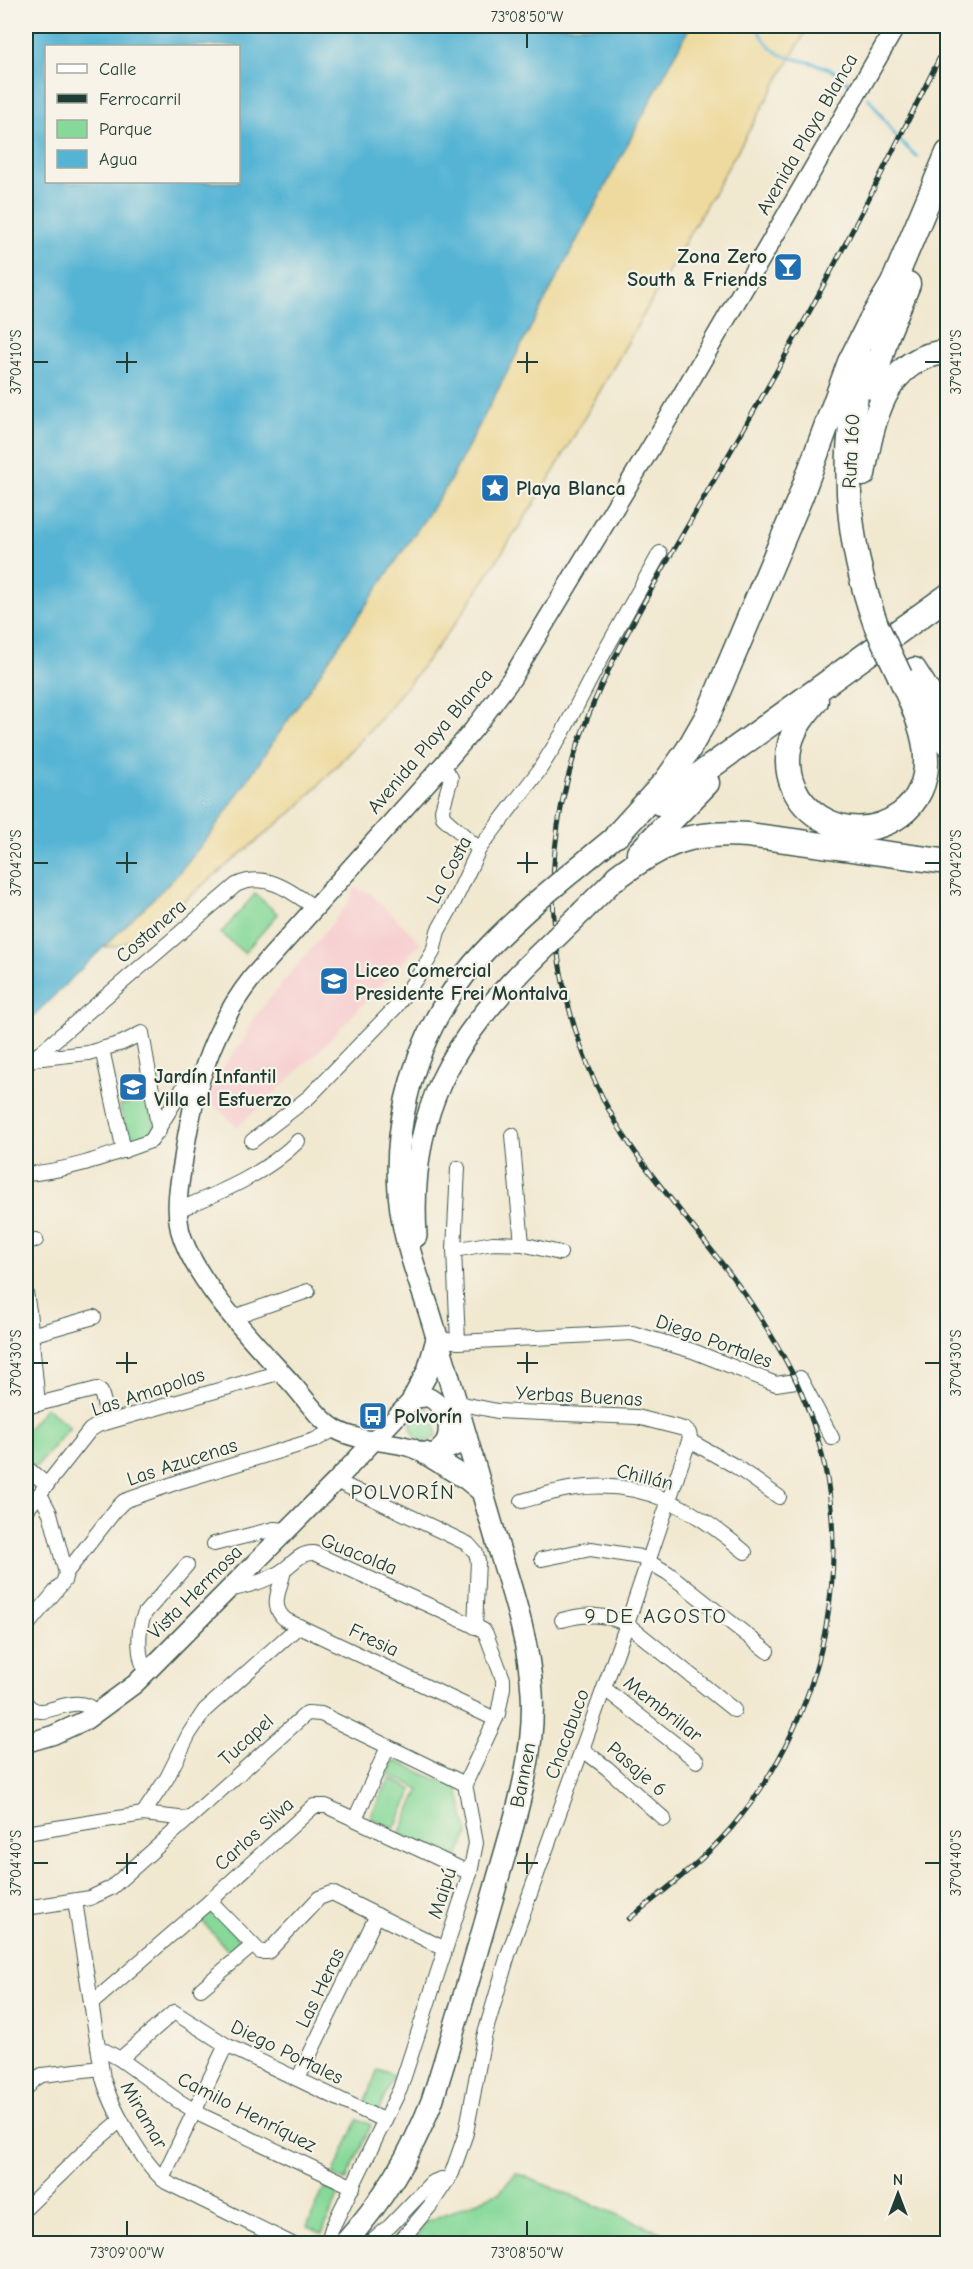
<svg xmlns="http://www.w3.org/2000/svg" width="973" height="2269" font-family="'Comic Neue',sans-serif">
  <style>
    .built { fill: #f7cfd0 }
    .green { fill: #87d99a; stroke: #538b67; stroke-width: 1.5 }
    .sand { fill: #eeda9e; stroke: #868c69; stroke-width: 1.5 }
    .water { fill: #55b4d4; stroke: #3a7884; stroke-width: 1.5; fill-rule: evenodd }
    .lines { fill: none; stroke-linecap: round; stroke-linejoin: round }
    .stream { stroke: #55b4d4; stroke-width: 3 }
    .street-casing { stroke: #3e574b; stroke-width: 16 }
    .secondary-casing { stroke: #3e574b; stroke-width: 21 }
    .primary-casing { stroke: #3e574b; stroke-width: 24 }
    .highway-casing { stroke: #3e574b; stroke-width: 27 }
    .street { stroke: #fff; stroke-width: 14 }
    .secondary { stroke: #fff; stroke-width: 18 }
    .primary { stroke: #fff; stroke-width: 21 }
    .highway { stroke: #fff; stroke-width: 24 }
    .rail-casing { stroke: #1f3d34; stroke-width: 5 }
    .rail { stroke: #f7f3e8; stroke-width: 3; stroke-dasharray: 9; stroke-linecap: butt }
    .primary-bridge-casing { stroke: #3e574b; stroke-width: 24; stroke-linecap: butt }
    .highway-bridge-casing { stroke: #3e574b; stroke-width: 27; stroke-linecap: butt }
    .primary-bridge { stroke: #fff; stroke-width: 21 }
    .highway-bridge { stroke: #fff; stroke-width: 24 }
    .ticks { fill: none; stroke: #1f3d34; stroke-width: 2 }
    .labels { text-anchor: middle; dominant-baseline: central; stroke-width: 4.5; stroke-linejoin: round; paint-order: stroke }
    .street-label { font-size: 20px; fill: #1f3d34; stroke: #f7f3e8 }
    .poi-label { font-size: 20px; font-weight: bold; fill: #1f3d34; stroke: #f7f3e8; text-anchor: start }
    .neighbourhood-label { font-size: 21px; letter-spacing: 1.5px; fill: #1f3d34; stroke: #f7f3e8 }
    .neatline { fill: none; stroke: #1f3d34; stroke-width: 2 }
    .ticks-label { font-size: 15px; text-anchor: middle; fill: #1f3d34 }
  </style>
  <rect width="100%" height="100%" fill="#f7f3e8"/>
  <filter id="ink" filterUnits="userSpaceOnUse"><feTurbulence type="fractalNoise" baseFrequency=".0167" numOctaves="2"/><feDisplacementMap in="SourceGraphic" scale="12" xChannelSelector="R" yChannelSelector="G"/><feConvolveMatrix kernelMatrix="1 2 1 2 8 2 1 2 1" color-interpolation-filters="sRGB"/></filter>
  <filter id="wash" filterUnits="userSpaceOnUse"><feTurbulence type="fractalNoise" baseFrequency=".008" numOctaves="4" result="noise"/><feDisplacementMap in="SourceGraphic" scale="24" xChannelSelector="R" yChannelSelector="G"/><feGaussianBlur stdDeviation="1.35" result="paint"/><feColorMatrix in="noise" values="0 0 0 0 0 0 0 0 0 0 0 0 0 0 0 0 0 1.4 0 .05"/><feComposite in="paint" operator="in"/></filter>
  <g filter="url(#wash)">
    <rect width="100%" height="100%" fill="#f1e8d0"/>
    <!-- built -->
    <path class="built" d="M355,888L370,893L421,943L319,1051L238,1127L206,1099L224,1075L220,1070L243,1042L252,1020L346,906Z"/>
    <!-- green -->
    <g class="green">
      <path d="M255,894L278,914L244,953L221,933Z"/>
      <path d="M149,1099L157,1132L128,1139L120,1105Z"/>
      <path d="M422,1406L428,1408L434,1418L437,1435L430,1441L419,1440C408,1430 407,1412 422,1406Z"/>
      <path d="M46,1407L70,1427L35,1468L26,1459V1431Z"/>
      <path d="M394,1760L458,1789L468,1834L456,1860L399,1834L420,1789L388,1774Z"/>
      <path d="M390,1778L413,1790L394,1829L370,1817Z"/>
      <path d="M211,1908L243,1944L231,1954L200,1919Z"/>
      <path d="M378,2069L394,2075L377,2114L362,2108Z"/>
      <path d="M358,2119L371,2125L346,2181L333,2175Z"/>
      <path d="M516,2173L660,2232L671,2243L414,2244L425,2222L500,2192Z"/>
      <path d="M324,2188L339,2194L322,2233L307,2227Z"/>
    </g>
    <!-- sand -->
    <path class="sand" d="M690,26H809L543,490L460,617L415,676L373,727L299,806L142,935L118,946L104,947L175,877L212,832L447,486Z"/>
    <!-- water -->
    <path class="water" d="M26,26H690L447,486L212,832L175,877L26,1023ZM46,46H238V182H46Z"/>
    <g class="lines">
      <!-- stream -->
      <g class="stream">
        <path d="M756,26C779,69 794,52 831,70C838,73 843,80 851,84"/>
        <path d="M868,97L898,139L917,157"/>
      </g>
    </g>
  </g>
  <g filter="url(#ink)">
    <g class="lines">
      <!-- street casing -->
      <g class="street-casing">
        <g id="street">
          <path d="M443,765L451,778L442,810L443,817L479,849"/>
          <path d="M102,1049L124,1151"/>
          <path d="M33,1059L88,1053L122,1043L142,1033L159,1131"/>
          <path d="M26,1065L236,885C266,871 291,891 315,908"/>
          <path d="M512,1135L522,1244"/>
          <path d="M252,1141L309,1097L395,1008L423,969L433,952L438,931L453,904L479,849L538,772L562,734L605,651L660,553"/>
          <path d="M458,1168L454,1250L458,1342"/>
          <path d="M26,1174C70,1171 110,1155 151,1141L186,1083L201,1079"/>
          <path d="M178,1210C221,1192 264,1175 298,1141"/>
          <path d="M26,1241L36,1240"/>
          <path d="M454,1250L493,1243L522,1244L560,1253"/>
          <path d="M26,1293L29,1311L38,1404"/>
          <path d="M233,1317L308,1291"/>
          <path d="M31,1335L94,1317"/>
          <path d="M438,1338L458,1342L632,1333L693,1351L776,1384L796,1381L800,1378L832,1438"/>
          <path d="M26,1407L97,1389L101,1392L109,1421"/>
          <path d="M690,1441L735,1466L779,1497"/>
          <path d="M26,1467L47,1485"/>
          <path d="M336,1481L468,1544L476,1553L478,1561L475,1627"/>
          <path d="M40,1494L50,1513L66,1573"/>
          <path d="M522,1501C540,1496 558,1490 576,1488C646,1479 694,1509 745,1552"/>
          <path d="M26,1511L90,1430L98,1425L281,1372"/>
          <path d="M214,1544L274,1529L289,1530"/>
          <path d="M542,1559L591,1549L640,1557L668,1573L767,1651"/>
          <path d="M284,1570C281,1588 268,1606 286,1620L495,1719"/>
          <path d="M229,1590C249,1585 269,1581 286,1568C295,1561 302,1552 314,1553L483,1630L486,1634L503,1679V1688L498,1714L465,1784L476,1843L470,1873L400,2089L332,2228L327,2244"/>
          <path d="M562,1620C586,1613 604,1614 627,1624L734,1710"/>
          <path d="M26,1627L64,1581L66,1573L117,1508L124,1501L181,1481L315,1440L335,1429"/>
          <path d="M147,1673C137,1658 137,1629 145,1613L187,1565"/>
          <path d="M605,1689L697,1761"/>
          <path d="M26,1703C42,1727 72,1687 97,1713"/>
          <path d="M583,1750L607,1768L664,1819"/>
          <path d="M143,1814L167,1778L189,1734L205,1710L299,1626"/>
          <path d="M355,1819L388,1747"/>
          <path d="M26,1833L143,1814L188,1819"/>
          <path d="M75,1901L103,2078C111,2107 143,2164 166,2182L292,2244"/>
          <path d="M210,1901L260,1952H268L319,1898L332,1893L445,1949"/>
          <path d="M26,1908L90,1898L111,1888L307,1713L321,1714L465,1784"/>
          <path d="M201,1989L252,1946"/>
          <path d="M91,2004L210,1901L314,1806H326L470,1873"/>
          <path d="M98,2047L120,2059L177,2100L203,2116L353,2187"/>
          <path d="M120,2059L174,2012L226,2045L385,2121"/>
          <path d="M298,2079L377,1915"/>
          <path d="M26,2089L35,2079L42,2075L101,2068"/>
          <path d="M162,2179L226,2045"/>
          <path d="M26,2208L88,2148L121,2120"/>
          <path d="M369,2244L390,2226L431,2183L441,2179L448,2180"/>
          <path d="M398,2244L430,2206L452,2173L466,2133L484,2037L508,1955L627,1624L690,1438L689,1433L684,1429L637,1417L497,1411L458,1403"/>
        </g>
      </g>
      <!-- secondary casing -->
      <g class="secondary-casing">
        <g id="secondary">
          <path d="M468,1439C456,1447 441,1454 426,1453C420,1453 415,1448 409,1447C384,1440 358,1442 335,1429C319,1419 306,1400 294,1386C258,1346 194,1282 180,1230C175,1208 179,1184 183,1162C192,1096 210,1031 252,978L443,765L474,729L512,678L668,419L896,26"/>
          <path d="M26,1743L53,1735L86,1720L135,1684L336,1481L413,1399L428,1397C448,1406 456,1437 437,1451"/>
        </g>
      </g>
      <!-- primary casing -->
      <g class="primary-casing">
        <g id="primary">
          <path d="M566,877L617,835"/>
          <path d="M583,911L617,877"/>
          <path d="M416,1236C408,1112 451,1041 536,957"/>
          <path d="M413,1399L428,1371L437,1339"/>
          <path d="M425,1453L467,1479L483,1492"/>
          <path d="M344,2244C383,2201 411,2155 432,2101C454,2032 474,1962 494,1892C512,1827 536,1761 532,1692C529,1641 512,1591 497,1542C476,1470 455,1399 434,1327C424,1292 409,1258 403,1223C388,1141 409,1053 457,985C479,954 508,927 536,902"/>
        </g>
      </g>
      <!-- highway casing -->
      <g class="highway-casing">
        <g id="highway">
          <path d="M886,300L948,153"/>
          <path d="M864,361C839,450 845,538 876,625"/>
          <path d="M872,387L887,335L908,284"/>
          <path d="M863,474C872,423 884,356 948,352"/>
          <path d="M914,670L946,720"/>
          <path d="M816,701C805,714 794,727 790,744C775,808 848,852 900,815C918,802 927,781 926,759C926,731 911,702 900,676"/>
          <path d="M921,709L948,744"/>
          <path d="M660,803L948,596"/>
          <path d="M617,835L667,780L688,750L708,715L800,498L850,362L870,322L891,287"/>
          <path d="M639,853L707,783"/>
          <path d="M617,877C664,842 690,831 748,835L948,862"/>
        </g>
      </g>
      <!-- street -->
      <use href="#street" class="street"/>
      <!-- secondary -->
      <use href="#secondary" class="secondary"/>
      <!-- primary -->
      <use href="#primary" class="primary"/>
      <!-- highway -->
      <use href="#highway" class="highway"/>
      <!-- rail casing -->
      <g class="rail-casing">
        <path id="rail" d="M629,1919C665,1890 702,1862 732,1827C830,1711 863,1539 803,1397C793,1371 778,1346 763,1322C726,1262 676,1210 635,1152C576,1069 545,952 555,850C565,742 613,657 665,565C699,507 732,448 766,390C831,276 889,159 948,41"/>
      </g>
      <!-- rail -->
      <use href="#rail" class="rail"/>
      <!-- primary-bridge casing -->
      <g class="primary-bridge-casing">
        <g id="primary-bridge">
          <path d="M536,902L566,877"/>
          <path d="M536,957L583,911"/>
        </g>
      </g>
      <!-- highway-bridge casing -->
      <g class="highway-bridge-casing">
        <path id="highway-bridge" d="M876,625L900,676"/>
      </g>
      <!-- primary-bridge -->
      <use href="#primary-bridge" class="primary-bridge"/>
      <!-- highway-bridge -->
      <use href="#highway-bridge" class="highway-bridge"/>
    </g>
  </g>
  <!-- ticks -->
  <path class="ticks" d="M527,33V48M127,352V373M527,352V373M33,362H48M116,362H137M517,362H538M925,362H940M127,852V873M527,852V873M33,863H48M116,863H137M517,863H538M925,863H940M127,1352V1373M527,1352V1373M33,1363H48M116,1363H137M517,1363H538M925,1363H940M127,1853V1874M527,1853V1874M33,1863H48M116,1863H137M517,1863H538M925,1863H940M127,2221V2236M527,2221V2236"/>
  <!-- icons -->
  <defs>
    <g id="bar-square" transform="scale(1.5)"><rect x="-9" y="-9" width="18" height="18" rx="4" fill="#1f6fb2" stroke="#f7f3e8"/><path d="M-6-5H6L.8 .8V4.5H3.5V6h-7V4.5H-.8V.8Z" fill="#fff"/></g>
    <g id="sight-square" transform="scale(1.5)"><rect x="-9" y="-9" width="18" height="18" rx="4" fill="#1f6fb2" stroke="#f7f3e8"/><path d="M0-6L1.8-2.2L6-1.7L2.9 1.2L3.7 5.4L0 3.3L-3.7 5.4L-2.9 1.2L-6-1.7L-1.8-2.2Z" fill="#fff"/></g>
    <g id="school-square" transform="scale(1.5)"><rect x="-9" y="-9" width="18" height="18" rx="4" fill="#1f6fb2" stroke="#f7f3e8"/><path d="M0-5L7-2L0 1L-7-2ZM-4 1L0 2.5L4 1V4Q0 6-4 4Z" fill="#fff"/></g>
    <g id="bus-square" transform="scale(1.5)"><rect x="-9" y="-9" width="18" height="18" rx="4" fill="#1f6fb2" stroke="#f7f3e8"/><path d="M-5-6H5V4H4V6H2V4H-2V6H-4V4H-5ZM-3.5-4V0h7V-4ZM-3.5 1.2v1.5H-2V1.2ZM2 1.2v1.5H3.5V1.2Z" fill="#fff"/></g>
  </defs>
  <g fill-rule="evenodd">
    <use href="#bar-square" x="788" y="267"/>
    <use href="#sight-square" x="495" y="488"/>
    <use href="#school-square" x="334" y="981"/>
    <use href="#school-square" x="133" y="1087"/>
    <use href="#bus-square" x="373" y="1416"/>
  </g>
  <g class="labels">
    <!-- street labels -->
    <g class="street-label">
      <text transform="translate(807 134) rotate(-60)">Avenida Playa Blanca</text>
      <text transform="translate(851 451) rotate(-87)">Ruta 160</text>
      <text transform="translate(430 741) rotate(-50)">Avenida Playa Blanca</text>
      <text transform="translate(449 870) rotate(-62)">La Costa</text>
      <text transform="translate(151 931) rotate(-41)">Costanera</text>
      <text transform="translate(714 1341) rotate(20)">Diego Portales</text>
      <text transform="translate(148 1392) rotate(-18)">Las Amapolas</text>
      <text transform="translate(579 1396) rotate(3)">Yerbas Buenas</text>
      <text transform="translate(182 1462) rotate(-18)">Las Azucenas</text>
      <text transform="translate(645 1477) rotate(14)">Chillán</text>
      <text transform="translate(359 1554) rotate(22)">Guacolda</text>
      <text transform="translate(195 1592) rotate(-45)">Vista Hermosa</text>
      <text transform="translate(374 1640) rotate(25)">Fresia</text>
      <text transform="translate(663 1709) rotate(38)">Membrillar</text>
      <text transform="translate(567 1734) rotate(-70)">Chacabuco</text>
      <text transform="translate(246 1740) rotate(-42)">Tucapel</text>
      <text transform="translate(637 1769) rotate(41)">Pasaje 6</text>
      <text transform="translate(523 1775) rotate(-79)">Bannen</text>
      <text transform="translate(254 1834) rotate(-42)">Carlos Silva</text>
      <text transform="translate(442 1893) rotate(-72)">Maipú</text>
      <text transform="translate(320 1988) rotate(-64)">Las Heras</text>
      <text transform="translate(287 2052) rotate(26)">Diego Portales</text>
      <text transform="translate(247 2112) rotate(27)">Camilo Henríquez</text>
      <text transform="translate(144 2115) rotate(60)">Miramar</text>
    </g>
    <!-- poi labels -->
    <g class="poi-label">
      <text x="767" y="256" text-anchor="end">Zona Zero<tspan x="767" dy="23">South &amp; Friends</tspan></text>
      <text x="516" y="488">Playa Blanca</text>
      <text x="355" y="970">Liceo Comercial<tspan x="355" dy="23">Presidente Frei Montalva</tspan></text>
      <text x="154" y="1076">Jardín Infantil<tspan x="154" dy="23">Villa el Esfuerzo</tspan></text>
      <text x="394" y="1416">Polvorín</text>
    </g>
    <!-- neighbourhood labels -->
    <g class="neighbourhood-label">
      <text x="403" y="1492">POLVORÍN</text>
      <text x="656" y="1616">9 DE AGOSTO</text>
    </g>
  </g>
  <!-- margin -->
  <rect width="973" height="2269" fill="none" stroke="#f7f3e8" stroke-width="66"/>
  <!-- legend -->
  <rect x="45" y="45" width="195" height="138" fill="#f7f3e8" stroke="#a1aaa0" stroke-width="1.5"/>
  <rect x="57" y="64" width="30" height="9" fill="#ffffff" stroke="#a1aaa0" stroke-width="1.5"/>
  <text x="99" y="75" font-size="18" fill="#1f3d34">Calle</text>
  <rect x="57" y="94" width="30" height="9" fill="#1f3d34" stroke="#a1aaa0" stroke-width="1.5"/>
  <text x="99" y="105" font-size="18" fill="#1f3d34">Ferrocarril</text>
  <rect x="57" y="120" width="30" height="18" fill="#87d99a" stroke="#a1aaa0" stroke-width="1.5"/>
  <text x="99" y="135" font-size="18" fill="#1f3d34">Parque</text>
  <rect x="57" y="150" width="30" height="18" fill="#55b4d4" stroke="#a1aaa0" stroke-width="1.5"/>
  <text x="99" y="165" font-size="18" fill="#1f3d34">Agua</text>
  <!-- north arrow -->
  <g transform="translate(898 2194)" stroke="#f7f3e8" stroke-width="4.5" paint-order="stroke">
  <path d="M0-4.5L10 22L0 15L-10 22Z" fill="#1f3d34"/>
  <text y="-9" font-size="16" font-weight="bold" text-anchor="middle" fill="#1f3d34">N</text>
  </g>
  <rect x="33" y="33" width="907" height="2203" class="neatline"/>
  <g class="ticks-label">
    <text x="527" y="22">73°08'50"W</text>
    <text transform="translate(16 362) rotate(-90)" y="5">37°04'10"S</text>
    <text transform="translate(956 362) rotate(-90)" y="5">37°04'10"S</text>
    <text transform="translate(16 863) rotate(-90)" y="5">37°04'20"S</text>
    <text transform="translate(956 863) rotate(-90)" y="5">37°04'20"S</text>
    <text transform="translate(16 1363) rotate(-90)" y="5">37°04'30"S</text>
    <text transform="translate(956 1363) rotate(-90)" y="5">37°04'30"S</text>
    <text transform="translate(16 1863) rotate(-90)" y="5">37°04'40"S</text>
    <text transform="translate(956 1863) rotate(-90)" y="5">37°04'40"S</text>
    <text x="127" y="2258">73°09'00"W</text>
    <text x="527" y="2258">73°08'50"W</text>
  </g>
</svg>
